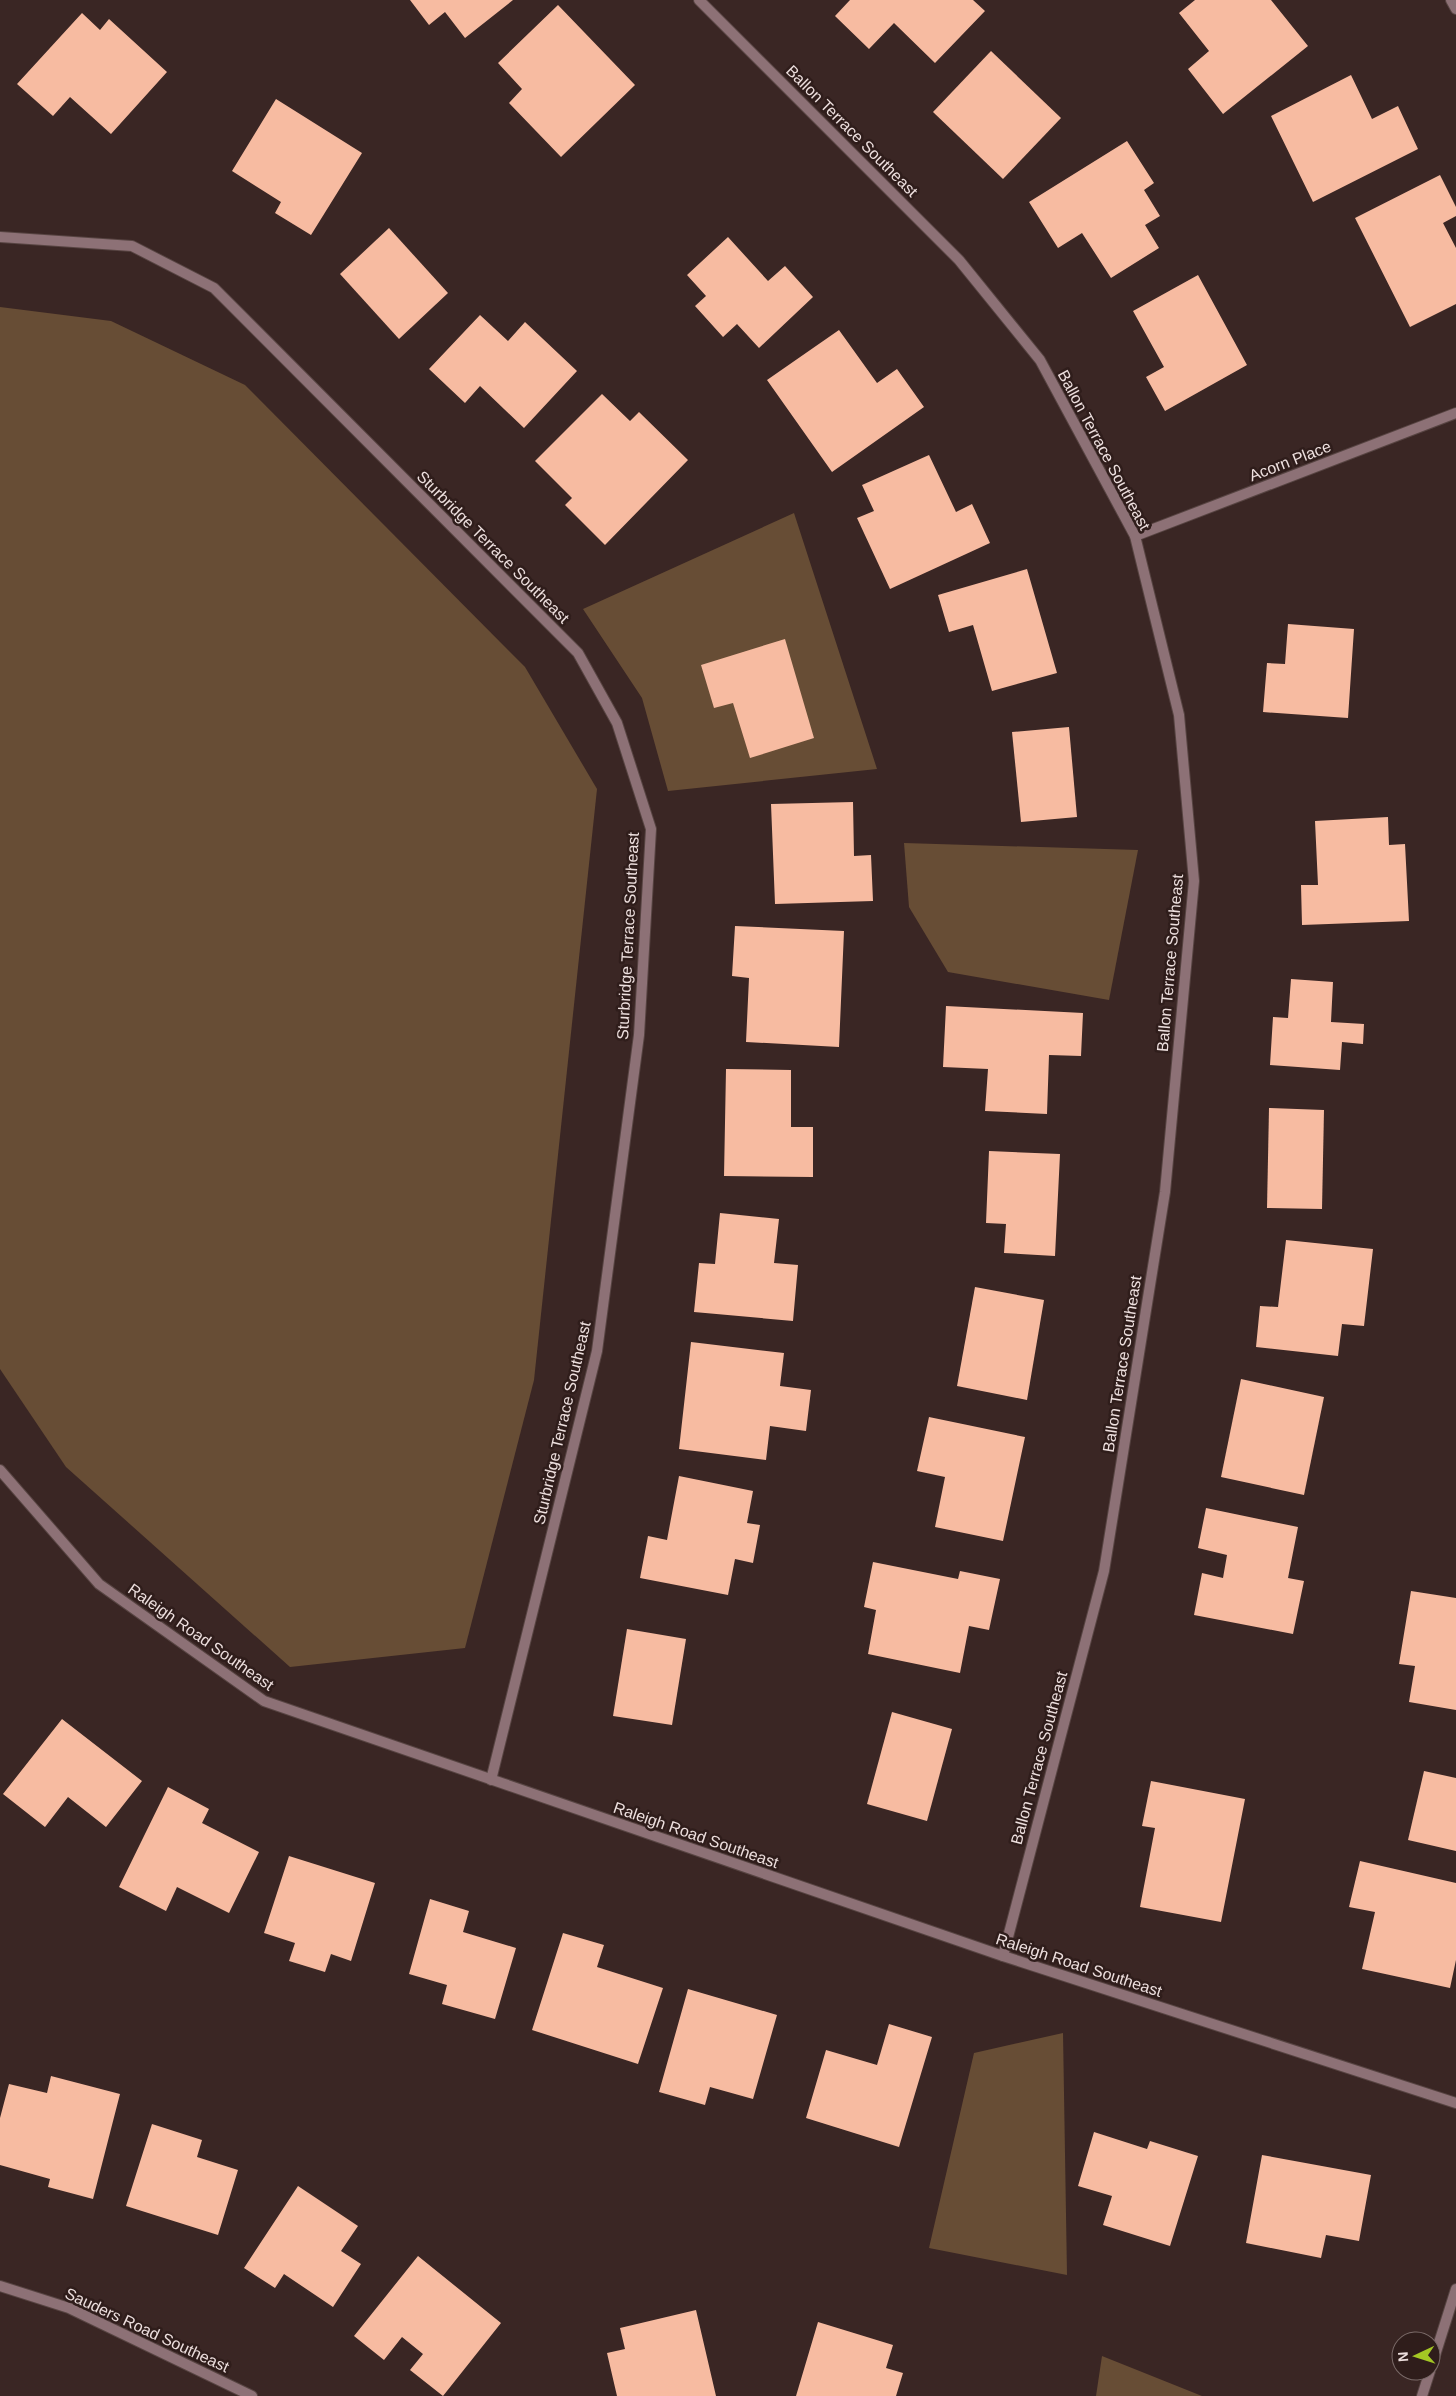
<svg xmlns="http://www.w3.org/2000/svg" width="1456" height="2396" font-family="Helvetica,sans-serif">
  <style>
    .green { fill: #674d35 }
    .building { fill: #f7bba1 }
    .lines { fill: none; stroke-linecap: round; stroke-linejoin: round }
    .street-casing { stroke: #574442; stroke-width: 12 }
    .street { stroke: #8d7176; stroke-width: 10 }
    .labels { text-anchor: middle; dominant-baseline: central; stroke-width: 5; stroke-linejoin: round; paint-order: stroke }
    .street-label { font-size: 16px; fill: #eddfde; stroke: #2f1d1b }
  </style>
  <rect width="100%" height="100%" fill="#3a2624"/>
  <!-- green -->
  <g class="green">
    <path d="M0,307L111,321L245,385L525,667L597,789L534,1380L465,1648L290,1667L66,1467L0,1369Z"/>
    <path d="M794,513L877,769L668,791L642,698L583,609Z"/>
    <path d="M904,843L1138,850L1109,1000L948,972L909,907Z"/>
    <path d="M1063,2033L1067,2275L929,2248L974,2053Z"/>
    <path d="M1102,2356L1202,2396H1096Z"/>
  </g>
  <!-- building -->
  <g class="building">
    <path d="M410,0H513L465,38L445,12L429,25Z"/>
    <path d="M850,0H973L985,11L935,63L894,23L869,49L835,16Z"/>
    <path d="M1195,0H1271L1308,46L1223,114L1188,69L1209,51L1179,13Z"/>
    <path d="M558,5L635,85L561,157L509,103L522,89L498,63Z"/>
    <path d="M82,13L100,30L109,19L167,72L111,134L70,97L53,116L17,84Z"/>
    <path d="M991,51L1061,118L1003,179L933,112Z"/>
    <path d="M1351,75L1372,119L1398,106L1418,149L1313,202L1271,116Z"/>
    <path d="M276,99L362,153L311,235L275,213L281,202L232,171Z"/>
    <path d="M1127,141L1154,183L1144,190L1160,216L1145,225L1159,248L1111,278L1082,233L1058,248L1029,202Z"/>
    <path d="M1440,175L1456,207V216L1443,223L1456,248V304L1410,327L1355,218Z"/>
    <path d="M389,228L448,293L399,339L340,274Z"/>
    <path d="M728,237L768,281L785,266L813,297L759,348L737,324L723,337L695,306L706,296L687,275Z"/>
    <path d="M1198,275L1247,365L1165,411L1146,377L1164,367L1133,311Z"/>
    <path d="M480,315L508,341L525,322L577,371L524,428L480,386L465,403L429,369Z"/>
    <path d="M839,330L877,383L897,369L924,407L832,472L767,380Z"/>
    <path d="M602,394L630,421L639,412L688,460L605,545L565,505L572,498L535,461Z"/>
    <path d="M929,455L956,512L972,504L990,543L890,589L857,518L874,511L862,485Z"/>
    <path d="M1027,569L1057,673L992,691L973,625L949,632L938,595Z"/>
    <path d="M1288,624L1354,629L1348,718L1263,712L1267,663L1285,664Z"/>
    <path d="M785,639L814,738L750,758L733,703L714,708L701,665Z"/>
    <path d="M1069,727L1077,817L1021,822L1012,732Z"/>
    <path d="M853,802L854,856L871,855L873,901L775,904L771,804Z"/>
    <path d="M1388,817L1389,845L1405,844L1409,921L1302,925L1301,885H1318L1315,821Z"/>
    <path d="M735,926L844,931L839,1047L746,1042L749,978L732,976Z"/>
    <path d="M1291,979L1333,982L1331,1022L1364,1024L1363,1044L1342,1042L1340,1070L1270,1065L1273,1017L1288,1018Z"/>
    <path d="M946,1006L1083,1013L1081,1056L1049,1055L1047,1114L985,1111L988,1069L943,1067Z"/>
    <path d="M726,1069L791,1070V1127H813V1177L724,1176Z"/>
    <path d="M1269,1108L1324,1110L1322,1209L1267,1208Z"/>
    <path d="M989,1151L1060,1154L1055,1256L1004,1253L1006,1224L986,1223Z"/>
    <path d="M720,1213L779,1219L774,1263L798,1265L793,1321L694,1312L699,1263L715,1264Z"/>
    <path d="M1286,1240L1373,1249L1364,1326L1342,1324L1338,1356L1256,1347L1260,1306L1278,1307Z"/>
    <path d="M975,1287L1044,1300L1027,1400L957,1386Z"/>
    <path d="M691,1342L784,1353L780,1386L811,1390L806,1431L770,1426L766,1460L679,1449Z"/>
    <path d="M1241,1379L1324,1397L1304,1495L1221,1477Z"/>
    <path d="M929,1417L1025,1437L1003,1541L935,1527L945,1477L917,1471Z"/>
    <path d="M679,1476L753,1491L747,1523L760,1525L753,1563L735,1559L728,1595L640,1578L648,1536L667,1540Z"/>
    <path d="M1206,1508L1298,1527L1288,1578L1304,1581L1293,1634L1194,1615L1202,1573L1223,1578L1227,1555L1198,1548Z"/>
    <path d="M873,1562L958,1579L960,1571L1000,1579L989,1630L969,1626L960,1673L868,1654L876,1610L864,1607Z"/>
    <path d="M1411,1591L1456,1598V1710L1409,1702L1415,1666L1399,1664Z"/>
    <path d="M627,1629L686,1639L672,1725L613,1716Z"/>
    <path d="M892,1712L952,1729L927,1821L867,1804Z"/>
    <path d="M62,1719L142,1781L106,1827L68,1797L45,1827L3,1794Z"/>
    <path d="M1424,1771L1456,1778V1851L1408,1840Z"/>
    <path d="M1151,1781L1245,1799L1221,1922L1140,1907L1155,1828L1142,1826Z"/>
    <path d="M168,1787L209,1809L202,1823L259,1852L229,1913L177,1887L166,1911L119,1887Z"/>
    <path d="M289,1856L375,1883L351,1961L331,1954L325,1972L289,1961L295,1943L264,1933Z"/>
    <path d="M1360,1861L1456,1883V1960L1450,1988L1362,1969L1375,1912L1349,1907Z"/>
    <path d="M430,1899L469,1911L463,1932L516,1948L495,2019L442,2004L447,1985L409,1974Z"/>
    <path d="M563,1933L604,1945L597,1967L663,1988L638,2064L532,2030Z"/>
    <path d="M688,1989L777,2015L753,2099L710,2087L705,2105L659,2092Z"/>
    <path d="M889,2024L932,2037L899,2147L806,2118L826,2050L877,2065Z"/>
    <path d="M51,2076L120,2094L93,2199L48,2187L50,2179L0,2165V2118L9,2084L47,2093Z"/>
    <path d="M152,2124L202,2140L197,2157L238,2170L218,2235L126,2206Z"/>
    <path d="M1094,2132L1147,2149L1150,2141L1198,2156L1170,2246L1103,2225L1112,2196L1078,2186Z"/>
    <path d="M1262,2155L1371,2175L1359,2241L1326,2235L1321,2258L1246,2243Z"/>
    <path d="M298,2186L358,2226L341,2251L361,2264L333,2307L284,2274L275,2288L244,2268Z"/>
    <path d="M418,2256L501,2323L443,2396L410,2370L423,2354L402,2337L384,2360L354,2336Z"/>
    <path d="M696,2310L716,2396H617L607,2353L625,2349L620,2328Z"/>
    <path d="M818,2322L893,2345L886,2368L903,2373L896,2396H796Z"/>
  </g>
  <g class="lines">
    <!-- street casing -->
    <g class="street-casing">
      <g id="street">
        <path d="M699,0L959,260L1040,360L1135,536L1179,715L1194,881L1165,1192L1104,1571L1003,1956"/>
        <path d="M1451,0L1456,9"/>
        <path d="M0,237L132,246L214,288L578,653L617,723L651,829L639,1035L597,1351L491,1780"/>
        <path d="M1135,536L1456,413"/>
        <path d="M0,1470L99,1584L264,1701L1003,1956L1456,2103"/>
        <path d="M0,2286L69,2308L252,2396"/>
        <path d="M1431,2368L1456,2289"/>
        <path d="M1422,2396L1430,2371"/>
      </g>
    </g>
    <!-- street -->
    <use href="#street" class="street"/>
  </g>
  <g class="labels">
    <!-- street labels -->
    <g class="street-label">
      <text transform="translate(852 131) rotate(45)">Ballon Terrace Southeast</text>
      <text transform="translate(1104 450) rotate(62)">Ballon Terrace Southeast</text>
      <text transform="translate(1290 461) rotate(-21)">Acorn Place</text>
      <text transform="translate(493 547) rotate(45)">Sturbridge Terrace Southeast</text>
      <text transform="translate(628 936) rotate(-87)">Sturbridge Terrace Southeast</text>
      <text transform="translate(1170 963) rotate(-85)">Ballon Terrace Southeast</text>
      <text transform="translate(1122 1364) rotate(-81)">Ballon Terrace Southeast</text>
      <text transform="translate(562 1423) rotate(-77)">Sturbridge Terrace Southeast</text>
      <text transform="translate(201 1637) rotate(35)">Raleigh Road Southeast</text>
      <text transform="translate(1039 1758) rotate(-75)">Ballon Terrace Southeast</text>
      <text transform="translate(696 1835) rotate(19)">Raleigh Road Southeast</text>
      <text transform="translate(1079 1965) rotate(18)">Raleigh Road Southeast</text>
      <text transform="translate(147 2330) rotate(25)">Sauders Road Southeast</text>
    </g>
  </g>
  <!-- north arrow -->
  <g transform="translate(1416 2356) rotate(266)"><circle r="24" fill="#2f1d1b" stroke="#7b6b69"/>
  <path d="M0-4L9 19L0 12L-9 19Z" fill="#a4c824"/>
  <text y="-8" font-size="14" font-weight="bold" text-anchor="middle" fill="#eddfde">N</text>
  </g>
</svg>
